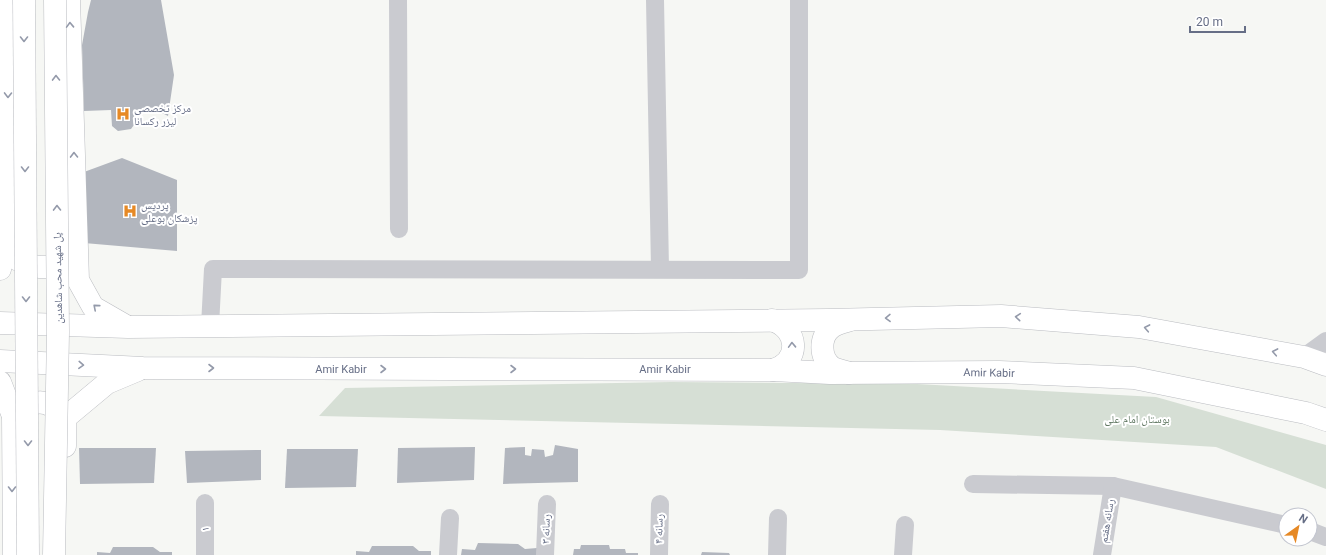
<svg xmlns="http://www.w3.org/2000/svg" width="1326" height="555" viewBox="0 0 1326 555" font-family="Roboto,'Noto Naskh Arabic',sans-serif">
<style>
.green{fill:#d6dfd5}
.building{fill:#b2b6be}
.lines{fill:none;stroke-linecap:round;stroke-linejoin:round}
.major-casing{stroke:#babcc1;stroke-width:23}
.minor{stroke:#cacbd0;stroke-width:18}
.major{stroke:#fff;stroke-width:22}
.major-bridge-casing{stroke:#babcc1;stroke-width:23;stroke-linecap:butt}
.major-bridge{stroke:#fff;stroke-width:22}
.oneway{stroke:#949aaa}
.labels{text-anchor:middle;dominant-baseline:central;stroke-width:4;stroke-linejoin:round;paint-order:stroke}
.poi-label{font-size:11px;fill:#666e86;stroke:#fff;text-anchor:start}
.street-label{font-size:11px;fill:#666e86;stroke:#fff}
.park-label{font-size:11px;fill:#617863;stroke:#fff}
</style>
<rect width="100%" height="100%" fill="#f6f7f4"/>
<polygon class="green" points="671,382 917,384 1156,397 1326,445 1326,489 1216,447 940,430 319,416 345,388"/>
<g class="building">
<polygon points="91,0 161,0 174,75 168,116 158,111 137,114 136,122 131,129 118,131 112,126 111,110 84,111 82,45 88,12"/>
<polygon points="122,158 177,180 177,251 84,243 84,172"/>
<polygon points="555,445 578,449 578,482 503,484 505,448 525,447 525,455 531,456 532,449 544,450 545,457 553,455"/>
<polygon points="475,447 474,480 397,483 398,448"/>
<polygon points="79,448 156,448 154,483 80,484"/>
<polygon points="287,449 358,449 356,487 285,488"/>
<polygon points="261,450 261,480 187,483 185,451"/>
<polygon points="478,543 518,544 525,549 537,548 537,555 461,555 462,549 475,550"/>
<polygon points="581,545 609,545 610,549 625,549 626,553 638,553 638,555 573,555 574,549 580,549"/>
<polygon points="372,546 413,546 419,551 431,551 431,555 356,555 356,551 369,552"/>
<polygon points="113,547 153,547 160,552 172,552 172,555 97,555 97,552 110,553"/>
<polygon points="702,552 729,553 730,555 701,555"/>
</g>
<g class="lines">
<defs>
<g id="major">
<polyline points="69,0 78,280 93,307 126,326"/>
<path d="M11,255c14,11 35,17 51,7 3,-2 6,-6 9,-9"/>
<polyline points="0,269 6,245 10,0"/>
<path d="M772,320c27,9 29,41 1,50"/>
<polyline points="0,323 128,327 828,320 1001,316 1139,327 1304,357 1326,365"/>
<polyline points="0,361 143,368 773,370 830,373 999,372 1134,378 1306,413 1326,420"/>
<path d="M849,373c-5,-2 -11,-3 -16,-5 -14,-9 -14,-32 -1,-41 6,-4 12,-5 18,-7"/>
<polyline points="0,382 13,416 14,555"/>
<path d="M13,416c12,-9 25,-20 40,-9 5,3 8,8 12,11"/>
<polyline points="65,446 65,418 107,383 138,370"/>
</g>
</defs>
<use href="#major" class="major-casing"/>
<g class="minor">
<polyline points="398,0 399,229"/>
<polyline points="655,0 660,269"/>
<polyline points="210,326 213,269 799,270 799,0"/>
<polyline points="1304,357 1326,341"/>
<polyline points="973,484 1113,486 1286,525"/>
<polyline points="1310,531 1326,537"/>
<polyline points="205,555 205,503"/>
<polyline points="448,555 450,518"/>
<polyline points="545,555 547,504"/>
<polyline points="659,555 660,504"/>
<polyline points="777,555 778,518"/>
<polyline points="903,555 905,525"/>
<polyline points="1102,555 1113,486"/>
</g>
<use href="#major" class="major"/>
<defs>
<g id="major-bridge">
<polyline points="24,0 28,555"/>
<polyline points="54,555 58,332 55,0"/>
</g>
</defs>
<use href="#major-bridge" class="major-bridge-casing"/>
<use href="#major-bridge" class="major-bridge"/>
</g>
<defs><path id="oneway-chevron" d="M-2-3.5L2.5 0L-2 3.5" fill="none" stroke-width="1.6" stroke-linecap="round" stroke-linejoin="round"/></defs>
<g class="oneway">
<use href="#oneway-chevron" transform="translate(70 25) rotate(-92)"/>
<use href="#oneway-chevron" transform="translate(24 39) rotate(90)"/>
<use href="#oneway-chevron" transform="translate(56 78) rotate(-91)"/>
<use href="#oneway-chevron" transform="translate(8 95) rotate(91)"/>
<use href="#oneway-chevron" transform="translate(74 155) rotate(-91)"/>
<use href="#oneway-chevron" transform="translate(25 169) rotate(90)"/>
<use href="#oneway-chevron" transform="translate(57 208) rotate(-91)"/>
<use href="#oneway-chevron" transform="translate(26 299) rotate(90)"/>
<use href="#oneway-chevron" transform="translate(96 307) rotate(-139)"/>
<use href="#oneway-chevron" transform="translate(1018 317) rotate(-175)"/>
<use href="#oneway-chevron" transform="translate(888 318) rotate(179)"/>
<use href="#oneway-chevron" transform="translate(1147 328) rotate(-169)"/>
<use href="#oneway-chevron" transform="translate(792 345) rotate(-92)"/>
<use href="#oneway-chevron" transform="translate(1275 352) rotate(-169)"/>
<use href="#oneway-chevron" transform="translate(81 365) rotate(3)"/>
<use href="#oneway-chevron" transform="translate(211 368)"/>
<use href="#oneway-chevron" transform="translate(383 369)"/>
<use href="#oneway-chevron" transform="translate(513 369)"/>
<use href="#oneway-chevron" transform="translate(28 443) rotate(90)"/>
<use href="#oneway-chevron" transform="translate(12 489) rotate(90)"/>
</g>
<defs>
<symbol id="hospital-bare" viewBox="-9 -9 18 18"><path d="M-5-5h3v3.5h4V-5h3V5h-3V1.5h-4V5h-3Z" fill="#e68925" stroke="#fff" stroke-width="2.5" paint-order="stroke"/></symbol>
</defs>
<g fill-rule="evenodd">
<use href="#hospital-bare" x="113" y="104" width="20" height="20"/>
<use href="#hospital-bare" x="120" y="201" width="20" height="20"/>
</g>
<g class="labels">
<g class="poi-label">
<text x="134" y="108">مرکز تخصصی<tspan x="134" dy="13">لیزر رکسانا</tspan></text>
<text x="141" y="205">پردیس<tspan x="141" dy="13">پزشکان بوعلی</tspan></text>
</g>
<g class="street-label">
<text transform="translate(58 278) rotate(-91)">پل شهید محب شاهدین</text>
<text x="341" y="369">Amir Kabir</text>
<text x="665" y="369">Amir Kabir</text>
<text transform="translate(989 373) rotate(1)">Amir Kabir</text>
<text transform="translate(1107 521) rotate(-81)">رسانه هفتم</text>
<text transform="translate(205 529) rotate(-90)">۱</text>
<text transform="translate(546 529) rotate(-88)">رسانه ۳</text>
<text transform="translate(659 529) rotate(-89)">رسانه ۴</text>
</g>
<g class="park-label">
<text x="1137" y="419">بوستان امام علی</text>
</g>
</g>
<g transform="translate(1298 527) rotate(33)"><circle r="19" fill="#ffffff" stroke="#c2c5cf"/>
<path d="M0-3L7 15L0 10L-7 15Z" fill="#e68925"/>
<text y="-6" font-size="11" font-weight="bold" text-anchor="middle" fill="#666e86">N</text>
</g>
<path d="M1190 26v6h55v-6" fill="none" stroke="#666e86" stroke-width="2"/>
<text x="1196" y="26" font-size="12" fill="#666e86" stroke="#ffffff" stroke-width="3" paint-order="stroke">20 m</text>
</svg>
